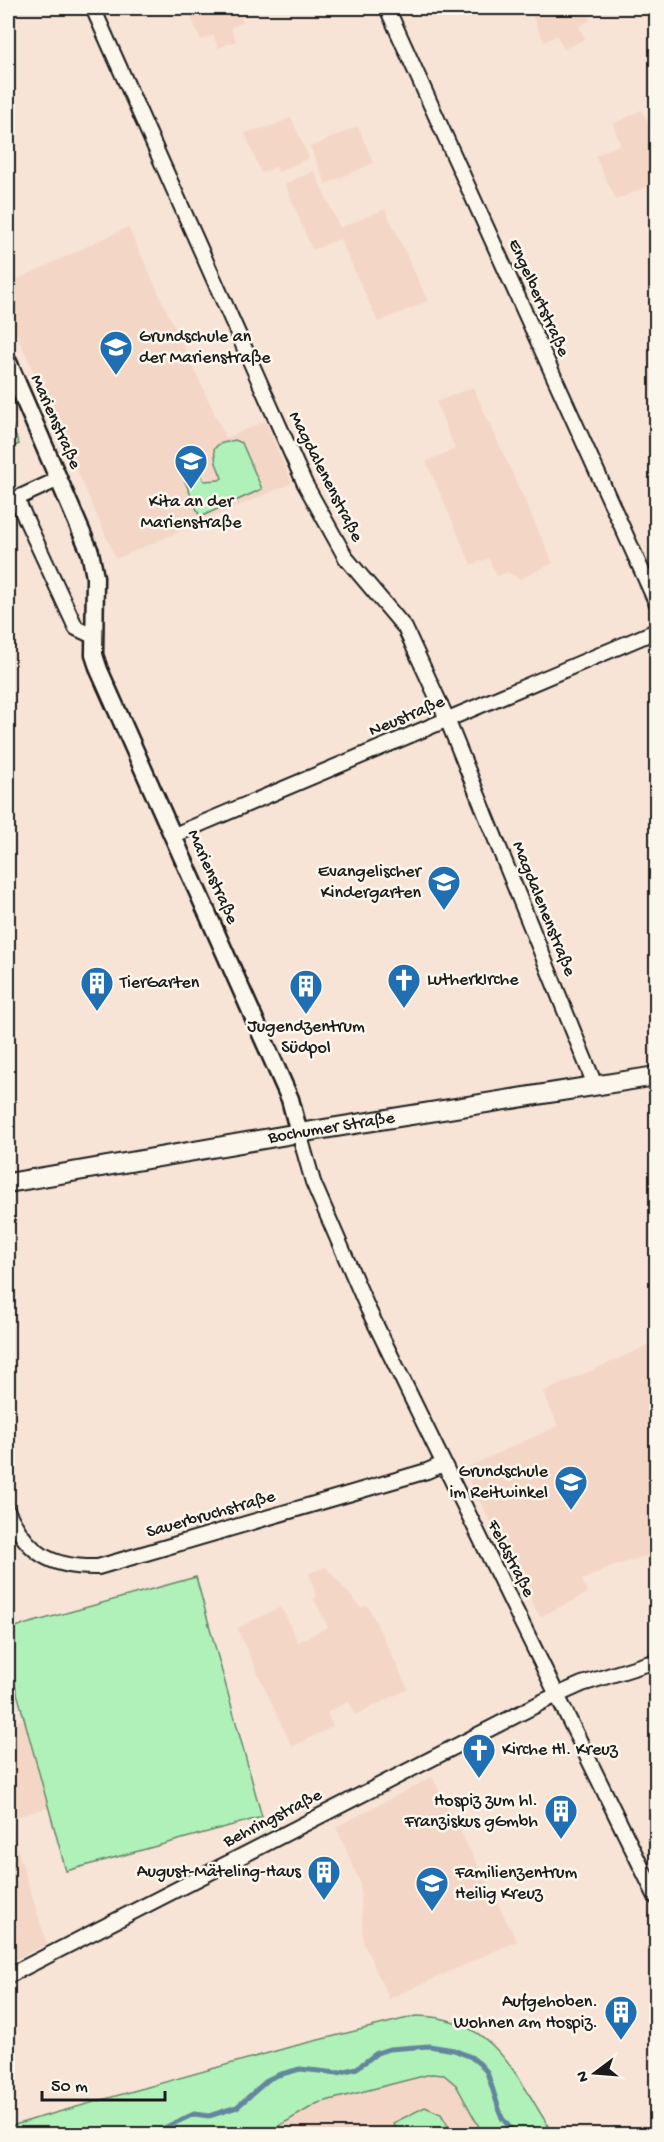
<svg xmlns="http://www.w3.org/2000/svg" width="664" height="2142" viewBox="0 0 664 2142" font-family="'Gochi Hand',sans-serif">
<style>
.built{fill:#f4d6c6}
.green{fill:#b0f1b9;stroke:#66866a;stroke-width:1.5}
.lines{fill:none;stroke-linecap:round;stroke-linejoin:round}
.stream{stroke:#64869d;stroke-width:5}
.minor-casing{stroke:#1c1c1c;stroke-width:18}
.tertiary-casing{stroke:#1c1c1c;stroke-width:21}
.secondary-casing{stroke:#1c1c1c;stroke-width:22}
.minor{stroke:#fbf7ec;stroke-width:14}
.tertiary{stroke:#fbf7ec;stroke-width:16}
.secondary{stroke:#fbf7ec;stroke-width:18}
.labels{text-anchor:middle;dominant-baseline:central;stroke-width:5;stroke-linejoin:round;paint-order:stroke}
.street-label{font-size:18px;fill:#1c1c1c;stroke:#fbf7ec}
.poi-label{font-size:18px;fill:#1c1c1c;stroke:#fbf7ec;text-anchor:start}
</style>
<rect width="100%" height="100%" fill="#f7e4d6"/>
<filter id="ink" filterUnits="userSpaceOnUse"><feTurbulence type="fractalNoise" baseFrequency=".0167" numOctaves="2"/><feDisplacementMap in="SourceGraphic" scale="12" xChannelSelector="R" yChannelSelector="G"/><feConvolveMatrix kernelMatrix="1 2 1 2 8 2 1 2 1" color-interpolation-filters="sRGB"/></filter>
<g filter="url(#ink)">
<g class="built">
<polygon points="187,8 238,8 243,22 231,28 236,41 218,48 213,35 201,40"/>
<polygon points="529,8 585,8 591,20 579,26 585,39 564,49 557,36 544,42"/>
<polygon points="642,110 654,138 649,141 656,156 656,182 616,200 595,156 620,144 613,124"/>
<polygon points="291,117 309,158 278,172 276,167 261,173 245,133 275,125"/>
<polygon points="358,126 373,163 326,184 310,147"/>
<polygon points="314,171 340,228 385,209 428,301 378,322 340,239 312,250 285,184"/>
<polygon points="128,227 226,438 265,421 292,483 116,559 8,314 8,284"/>
<polygon points="473,387 553,563 520,579 507,572 497,576 488,558 471,565 426,461 455,449 436,402"/>
<polygon points="656,1342 656,1553 610,1567 582,1580 588,1593 540,1617 463,1469 558,1426 543,1392"/>
<polygon points="326,1567 360,1607 368,1606 408,1689 355,1715 348,1702 327,1712 333,1726 292,1747 237,1628 281,1607 298,1642 328,1627 314,1599 317,1597 309,1573"/>
<polygon points="23,1719 48,1808 8,1819 47,1944 8,1963 8,1724"/>
<polygon points="432,1777 517,1941 389,1999 363,1942 360,1882 336,1827"/>
<polygon points="431,2074 443,2075 456,2085 483,2134 232,2134 235,2129 240,2127 267,2133 318,2103"/>
</g>
<g class="green">
<polygon points="8,416 19,444 8,449"/>
<polygon points="235,440 242,443 262,489 200,517 176,460 192,454 204,481 219,480 222,478 216,463 214,449 219,444"/>
<polygon points="196,1577 262,1817 66,1871 8,1660 8,1629"/>
<path d="M416,2016c75,0 98,55 133,111l3,7h-69l-27,-49 -12,-10 -13,-1 -113,29 -51,30c-11,-2 -29,-11 -35,1h-224v-7l26,-8 256,-72z"/>
<polygon points="425,2107 441,2114 453,2134 399,2134 393,2123"/>
</g>
<g class="lines">
<g class="stream">
<polyline points="76,2134 107,2133 128,2134"/>
<polyline points="151,2134 194,2114 209,2116 237,2107 269,2079 278,2075 300,2069 338,2073 357,2068 377,2053 389,2049 429,2046 454,2050 471,2057 480,2064 487,2072 502,2118 515,2134"/>
</g>
<defs>
<g id="minor">
<polyline points="93,8 305,484 346,558 405,628 447,719 595,1085"/>
<polyline points="387,8 656,602"/>
<polyline points="16,498 76,628 93,636"/>
<polyline points="9,502 59,479"/>
<polyline points="172,836 656,631"/>
<polyline points="299,1133 313,1182 368,1309 656,1897"/>
<path d="M8,1512c20,42 43,56 90,55l329,-96 16,-7"/>
<polyline points="8,1976 544,1701 582,1684 656,1661"/>
</g>
<polyline id="tertiary" points="8,362 90,552 95,577 94,655 99,670 290,1099 299,1133"/>
<g id="secondary">
<path id="s1" d="M8,1183l291,-50 357,-57"/>
</g>
</defs>
<use href="#minor" class="minor-casing"/>
<use href="#tertiary" class="tertiary-casing"/>
<use href="#secondary" class="secondary-casing"/>
<use href="#minor" class="minor"/>
<use href="#tertiary" class="tertiary"/>
<use href="#secondary" class="secondary"/>
</g>
</g>
<defs>
<symbol id="school-pin" viewBox="-11 -11 22 30"><path d="M0 17L-7.5 6A9.5 9.5 0 1 1 7.5 6Z" fill="#1f6fb2" stroke="#fbf7ec"/><path d="M0-5L7-2L0 1L-7-2ZM-4 1L0 2.5L4 1V4Q0 6-4 4Z" fill="#fff"/></symbol>
<symbol id="church-pin" viewBox="-11 -11 22 30"><path d="M0 17L-7.5 6A9.5 9.5 0 1 1 7.5 6Z" fill="#1f6fb2" stroke="#fbf7ec"/><path d="M-1.2-6h2.4v3.5h3.3v2.4h-3.3V6h-2.4V-.1h-3.3v-2.4h3.3Z" fill="#fff"/></symbol>
<symbol id="building-pin" viewBox="-11 -11 22 30"><path d="M0 17L-7.5 6A9.5 9.5 0 1 1 7.5 6Z" fill="#1f6fb2" stroke="#fbf7ec"/><path d="M-4-6H4V6H1V3H-1V6H-4ZM-2.5-4.3h1.7v1.8h-1.7ZM.8-4.3h1.7v1.8H.8ZM-2.5-1h1.7V.8h-1.7ZM.8-1h1.7V.8H.8Z" fill="#fff"/></symbol>
</defs>
<g fill-rule="evenodd">
<use href="#school-pin" x="97" y="328" width="38" height="52"/>
<use href="#school-pin" x="172" y="442" width="38" height="52"/>
<use href="#school-pin" x="425" y="863" width="38" height="52"/>
<use href="#church-pin" x="385" y="961" width="38" height="52"/>
<use href="#building-pin" x="78" y="964" width="38" height="52"/>
<use href="#building-pin" x="287" y="967" width="38" height="52"/>
<use href="#school-pin" x="552" y="1463" width="38" height="52"/>
<use href="#church-pin" x="460" y="1731" width="38" height="52"/>
<use href="#building-pin" x="542" y="1792" width="38" height="52"/>
<use href="#building-pin" x="305" y="1853" width="38" height="52"/>
<use href="#school-pin" x="413" y="1864" width="38" height="52"/>
<use href="#building-pin" x="602" y="1993" width="38" height="52"/>
</g>
<g class="labels">
<g class="street-label">
<text transform="translate(538 298) rotate(66)">Engelbertstraße</text>
<text transform="translate(55 422) rotate(66)">Marienstraße</text>
<text transform="translate(325 477) rotate(63)">Magdalenenstraße</text>
<text transform="translate(407 717) rotate(-23)">Neustraße</text>
<text transform="translate(212 877) rotate(66)">Marienstraße</text>
<text transform="translate(543 909) rotate(68)">Magdalenenstraße</text>
<text stroke="none"><textPath href="#s1" startOffset="328">Bochumer Straße</textPath></text>
<text transform="translate(211 1515) rotate(-16)">Sauerbruchstraße</text>
<text transform="translate(510 1559) rotate(63)">Feldstraße</text>
<text transform="translate(273 1819) rotate(-27)">Behringstraße</text>
</g>
<g class="poi-label">
<text x="139" y="337">Grundschule an<tspan x="139" dy="21">der Marienstraße</tspan></text>
<text x="191" y="502" text-anchor="middle">Kita an der<tspan x="191" dy="21">Marienstraße</tspan></text>
<text x="421" y="872" text-anchor="end">Evangelischer<tspan x="421" dy="21">Kindergarten</tspan></text>
<text x="427" y="980">LutherkIrche</text>
<text x="120" y="983">TierGarten</text>
<text x="306" y="1027" text-anchor="middle">Jugendzentrum<tspan x="306" dy="21">Südpol</tspan></text>
<text x="548" y="1472" text-anchor="end">Grundschule<tspan x="548" dy="21">im Reitwinkel</tspan></text>
<text x="502" y="1750">Kirche Hl. Kreuz</text>
<text x="538" y="1801" text-anchor="end">Hospiz zum hl.<tspan x="538" dy="21">Franziskus gGmbh</tspan></text>
<text x="301" y="1872" text-anchor="end">August-Mäteling-Haus</text>
<text x="455" y="1873">Familienzentrum<tspan x="455" dy="21">Heilig Kreuz</tspan></text>
<text x="598" y="2002" text-anchor="end">Aufgehoben.<tspan x="598" dy="21">Wohnen am Hospiz.</tspan></text>
</g>
</g>
<rect width="664" height="2142" fill="none" stroke="#fbf7ec" stroke-width="30"/>
<rect x="15" y="15" width="634" height="2112" fill="none" stroke="#1c1c1c" stroke-width="2" filter="url(#ink)"/>
<g transform="translate(595 2073) rotate(254)" stroke="#fbf7ec" stroke-width="4.5" paint-order="stroke">
<path d="M0-4.5L10 22L0 15L-10 22Z" fill="#1c1c1c"/>
<text y="-9" font-size="16" font-weight="bold" text-anchor="middle" fill="#1c1c1c">N</text>
</g>
<path d="M42 2091v9h123v-9" fill="none" stroke="#1c1c1c" stroke-width="3"/>
<text x="51" y="2091" font-size="18" fill="#1c1c1c" stroke="#fbf7ec" stroke-width="4.5" paint-order="stroke">50 m</text>
</svg>
